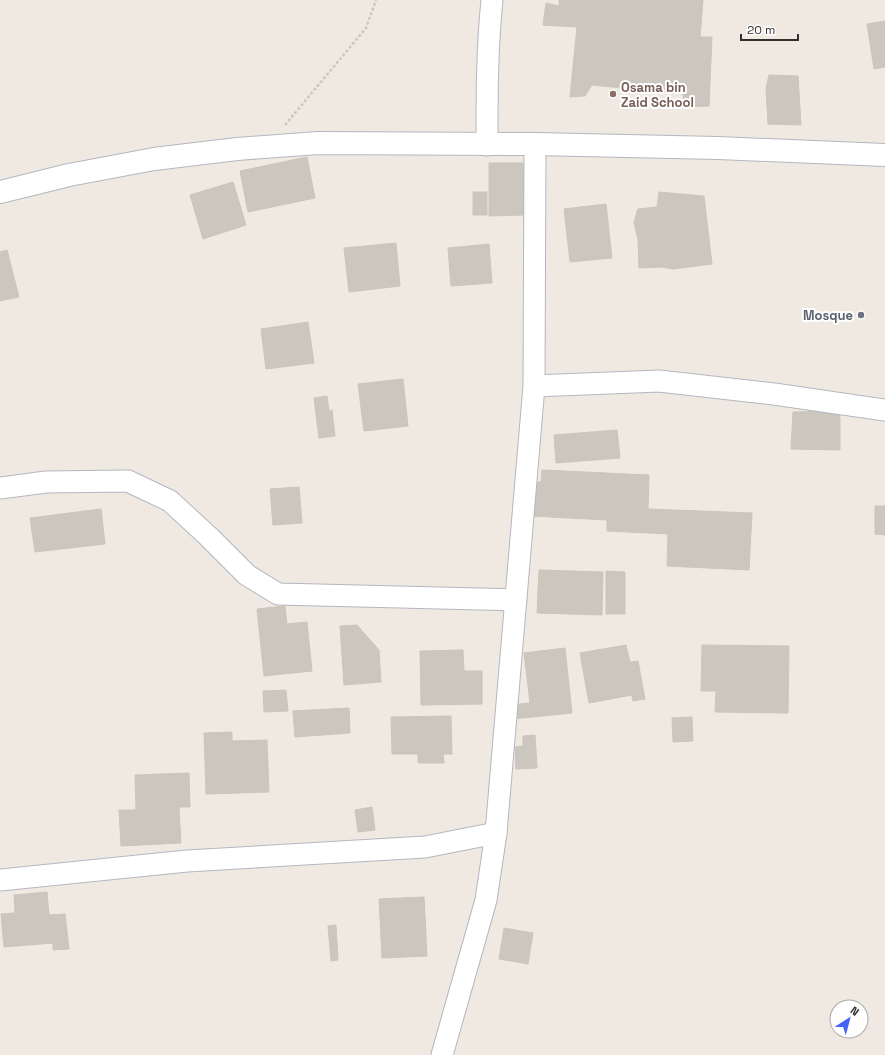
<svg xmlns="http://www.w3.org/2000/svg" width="885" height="1055" viewBox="0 0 885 1055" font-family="'Space Grotesk',sans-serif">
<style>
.building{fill:#cbc7bf;stroke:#cbc5ba}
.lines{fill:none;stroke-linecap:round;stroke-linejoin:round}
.minor-casing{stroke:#b4b7c1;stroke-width:23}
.tertiary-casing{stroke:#b4b7c1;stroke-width:24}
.path{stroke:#c9c9c9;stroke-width:2.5;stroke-dasharray:3 2;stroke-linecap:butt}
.minor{stroke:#fff;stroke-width:21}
.tertiary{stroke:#fff;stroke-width:22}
.education-dot{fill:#8d6e63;stroke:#fff;stroke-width:1.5}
.worship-dot{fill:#6b7280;stroke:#fff;stroke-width:1.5}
.labels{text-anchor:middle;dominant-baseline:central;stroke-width:4;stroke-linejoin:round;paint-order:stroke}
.education-label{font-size:13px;font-weight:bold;fill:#785e54;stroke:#fff;text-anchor:start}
.worship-label{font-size:13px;font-weight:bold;fill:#5b616d;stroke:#fff;text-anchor:end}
</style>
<rect width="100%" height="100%" fill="#efe9e1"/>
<g class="building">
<polygon points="559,0 703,0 700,37 712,37 709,106 685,107 683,94 592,85 585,96 570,97 577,27 543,25 546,3 559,6"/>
<polygon points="885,21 885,67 874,69 867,24"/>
<polygon points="769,75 798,76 801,125 768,124 766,88"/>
<polygon points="307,157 315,198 248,212 240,171"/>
<polygon points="489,163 523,163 524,215 489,216"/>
<polygon points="233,182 246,225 203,239 190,195"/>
<rect x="473" y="192" width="14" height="23"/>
<polygon points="659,192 704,196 712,264 673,269 661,267 639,268 638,240 634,222 638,209 657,207"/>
<polygon points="606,204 612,258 570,262 564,209"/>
<polygon points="396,243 400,286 349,292 344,248"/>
<polygon points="489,244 492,283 451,286 448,248"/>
<polygon points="7,250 19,297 0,301 0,252"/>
<polygon points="308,322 314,363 266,369 261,329"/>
<polygon points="403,379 408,426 364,431 358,384"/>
<polygon points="327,396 329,411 332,410 335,436 319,438 314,398"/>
<polygon points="840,411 840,450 791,449 793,412"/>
<polygon points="617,430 620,458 556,463 554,435"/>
<polygon points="542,470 649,475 648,509 752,513 749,570 667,566 668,534 607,531 607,520 532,516 533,482 541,482"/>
<polygon points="299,487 302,523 273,525 270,489"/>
<polygon points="875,506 885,506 885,535 875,534"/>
<polygon points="101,509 105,544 35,552 30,518"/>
<polygon points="539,570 603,572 602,615 537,613"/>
<polygon points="606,571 625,572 625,614 606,614"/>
<polygon points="285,606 287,624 307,622 312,671 264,676 257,609"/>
<polygon points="357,625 379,650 381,682 344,685 340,626"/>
<polygon points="626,645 630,662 638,661 645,699 633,701 632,695 589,703 580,653"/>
<polygon points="702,645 789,646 788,713 715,712 716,691 701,691"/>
<polygon points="565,648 572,713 512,719 510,705 530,703 524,653"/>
<polygon points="463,650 464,671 482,671 482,704 421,705 420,651"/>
<polygon points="286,690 288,711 264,712 263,691"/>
<polygon points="349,708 350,733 295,737 293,711"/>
<polygon points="451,716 452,754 443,754 444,763 418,763 418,754 392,754 391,717"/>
<polygon points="692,717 693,741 673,742 672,718"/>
<polygon points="232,732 232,741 267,740 269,792 206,794 204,733"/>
<polygon points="535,735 537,768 516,769 515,747 523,746 523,736"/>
<polygon points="189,773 190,807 179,807 181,843 121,846 119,810 136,810 135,775"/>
<polygon points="372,807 375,830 358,832 355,810"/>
<polygon points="47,892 49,915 65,914 69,949 53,950 53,943 4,947 1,914 15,913 14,895"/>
<polygon points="424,897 427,956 382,958 379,899"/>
<polygon points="336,925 338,960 331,961 328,926"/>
<polygon points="504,928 533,933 528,964 499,959"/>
</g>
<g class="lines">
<defs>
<g id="minor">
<path d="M487,145c0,-49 0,-97 5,-145"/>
<polyline points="534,386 659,381 774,394 885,410"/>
<polyline points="0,488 46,482 128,481 170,501 208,536 247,575 278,594 516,600"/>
<polyline points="0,880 187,861 425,847 496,833"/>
<polyline points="442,1055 486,900 496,833 534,386 535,144"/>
</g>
<polyline id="tertiary" points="0,192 69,175 154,159 237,149 318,143 535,144 718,148 885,155"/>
</defs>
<use href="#minor" class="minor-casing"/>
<use href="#tertiary" class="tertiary-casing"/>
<polyline class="path" points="285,125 366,28 376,0"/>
<use href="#minor" class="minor"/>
<use href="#tertiary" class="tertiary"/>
</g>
<circle class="education-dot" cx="613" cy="94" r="4"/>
<circle class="worship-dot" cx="861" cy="315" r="4"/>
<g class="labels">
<g class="education-label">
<text x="621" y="87">Osama bin<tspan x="621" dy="15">Zaid School</tspan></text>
</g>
<g class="worship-label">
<text x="853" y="315">Mosque</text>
</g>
</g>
<g transform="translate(849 1019) rotate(36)"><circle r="19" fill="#ffffff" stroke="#ababab"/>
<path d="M0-3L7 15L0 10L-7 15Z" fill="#4264fb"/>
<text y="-6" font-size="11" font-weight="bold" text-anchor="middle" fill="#2e2e2e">N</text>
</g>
<path d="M741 34v6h57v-6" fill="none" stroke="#2e2e2e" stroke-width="2"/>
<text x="747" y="34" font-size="12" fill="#2e2e2e" stroke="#ffffff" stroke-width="3" paint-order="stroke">20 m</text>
</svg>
